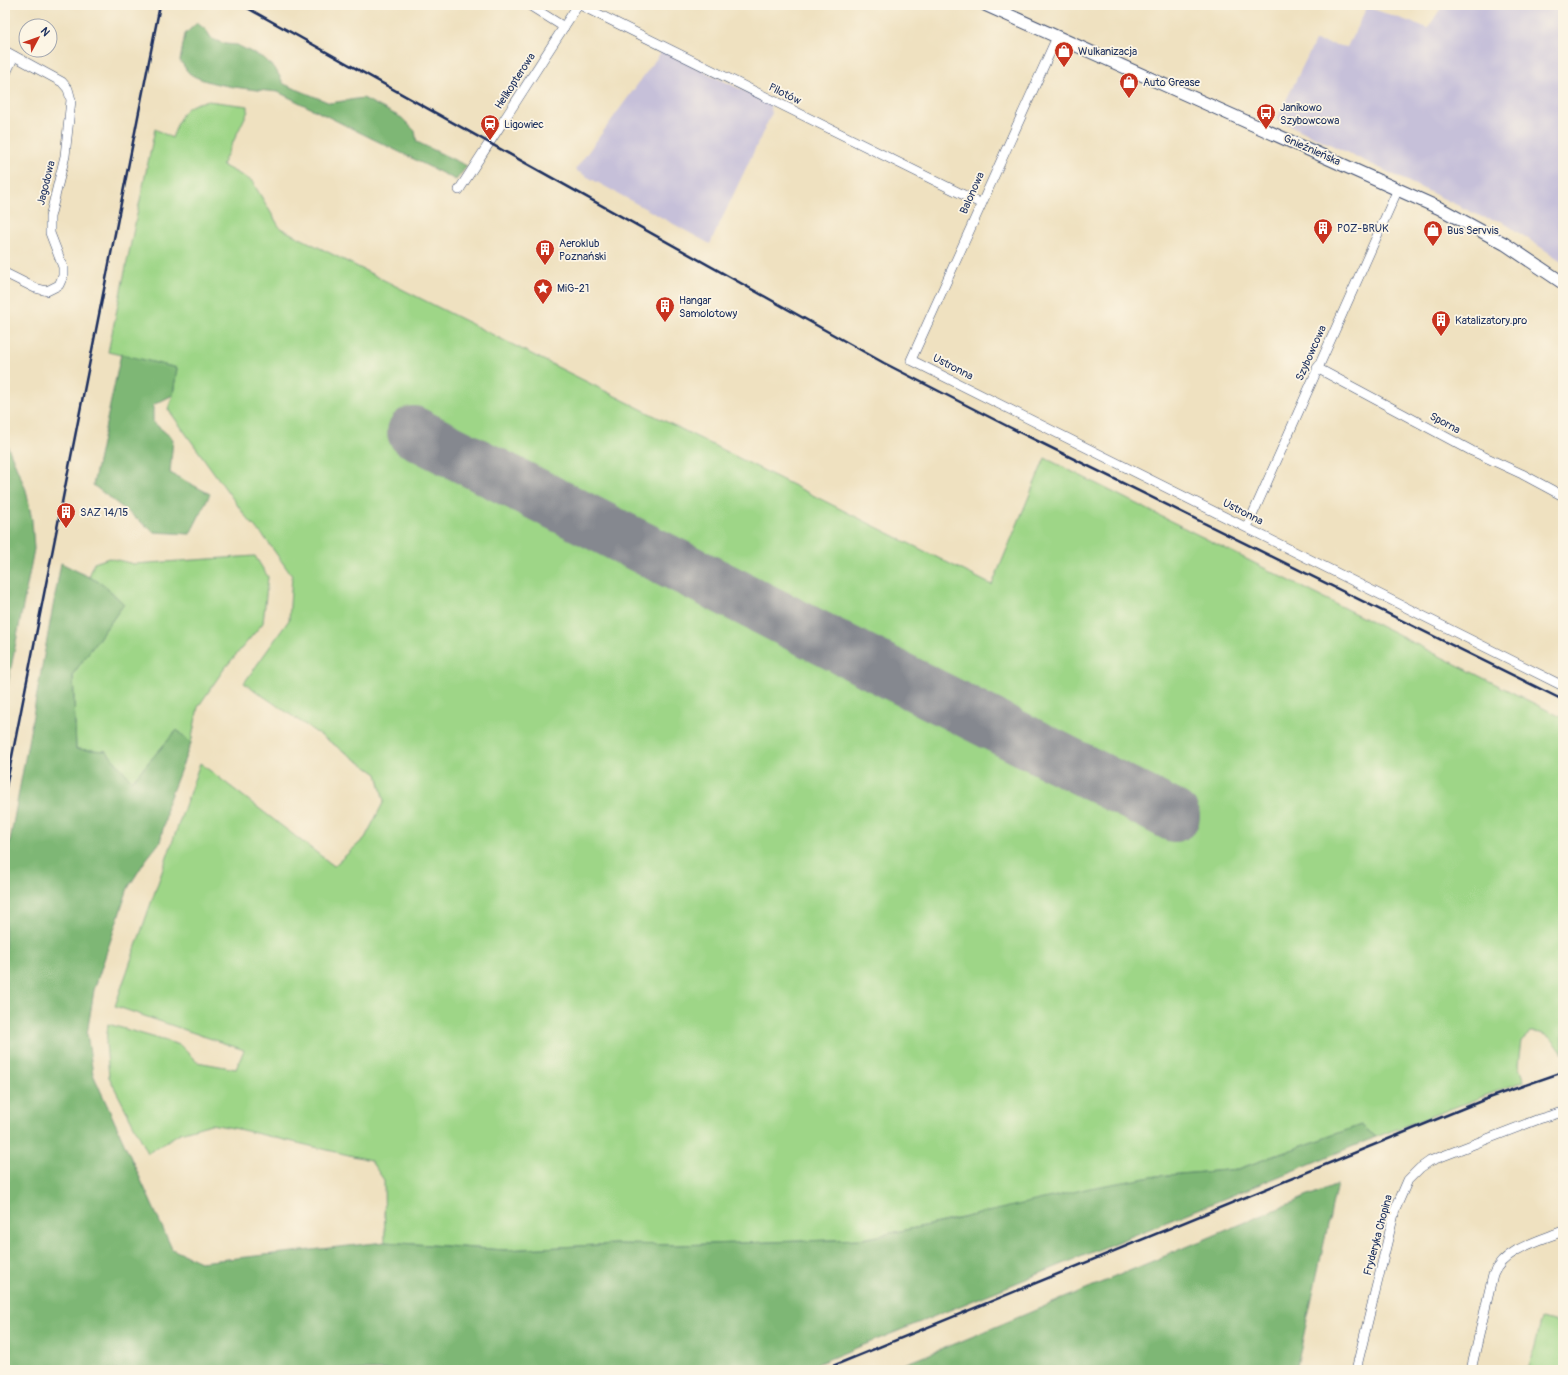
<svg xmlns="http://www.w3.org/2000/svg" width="1568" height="1375" viewBox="0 0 1568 1375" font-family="Pangolin,sans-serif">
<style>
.industrial{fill:#c6c0d9}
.green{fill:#9ed687;stroke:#5c8272}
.forest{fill:#7eb774;stroke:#4c7369}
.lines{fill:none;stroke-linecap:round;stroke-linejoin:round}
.runway{stroke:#85888f;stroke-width:52}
.minor-casing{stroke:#3b4a6d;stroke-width:10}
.major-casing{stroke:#3b4a6d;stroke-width:14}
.minor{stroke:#fff;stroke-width:9}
.major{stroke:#fff;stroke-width:12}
.rail{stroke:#1b2f5e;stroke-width:2.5}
.labels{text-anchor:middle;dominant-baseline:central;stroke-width:3.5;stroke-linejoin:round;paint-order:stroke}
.poi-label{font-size:11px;fill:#1b2f5e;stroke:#fcf5e5;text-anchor:start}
.street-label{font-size:11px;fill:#1b2f5e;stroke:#fcf5e5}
</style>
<rect width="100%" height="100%" fill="#fcf5e5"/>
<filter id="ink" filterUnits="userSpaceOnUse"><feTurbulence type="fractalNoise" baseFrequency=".025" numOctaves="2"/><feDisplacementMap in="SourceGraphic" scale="8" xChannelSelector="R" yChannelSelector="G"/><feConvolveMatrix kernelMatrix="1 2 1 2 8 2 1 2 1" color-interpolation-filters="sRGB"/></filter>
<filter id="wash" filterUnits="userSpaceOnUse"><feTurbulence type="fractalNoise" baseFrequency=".012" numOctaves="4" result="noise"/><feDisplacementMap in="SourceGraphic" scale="16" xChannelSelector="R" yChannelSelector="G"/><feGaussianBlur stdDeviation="0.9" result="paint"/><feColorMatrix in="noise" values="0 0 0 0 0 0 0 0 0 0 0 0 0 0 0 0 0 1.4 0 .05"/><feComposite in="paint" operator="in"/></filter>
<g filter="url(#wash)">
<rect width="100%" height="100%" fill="#efe1c0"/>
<g class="industrial">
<polygon points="1443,5 1563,5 1563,262 1501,221 1482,217 1277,119 1315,41 1347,47 1367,7 1428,28"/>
<polygon points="662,51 769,103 772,113 710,244 575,170"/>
</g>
<g class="green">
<path d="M208,101l40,5v5l-26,54 30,16 28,47 712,357 53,-127 518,260v336c-10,-14 -14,-22 -32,-22l-10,9 -3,24 6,16 -148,56 -15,-12 -123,44 -81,7 -294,63 -185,6 -63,-1 -110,6 -120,-8 -1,-62 -14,-20 -132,-31 -27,-5 -31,9 -32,20 -39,-76 -3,-34 2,-19 72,21 17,17 39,7 8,-19 -129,-44 85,-243 134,103 31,-28 19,-37 -7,-27 -133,-91 45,-63 3,-44 -27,-38 -19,-21 -78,-108 5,-14 4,-27 -69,-16 47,-223 17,9c9,-22 9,-33 36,-37z"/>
<polygon points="255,556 268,577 263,623 224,669 198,707 191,743 177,730 132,781 106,751 76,749 73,674 124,604 103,584 89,577 94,563 109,558 134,564"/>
<polygon points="1541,1318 1563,1323 1563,1370 1528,1370"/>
</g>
<g class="forest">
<path d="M197,23l9,7 6,9 13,5 12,1 26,13 13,12 8,14 46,19 33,-5 39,20 13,13 2,11 50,24 -11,14 -178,-88c-20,-2 -73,-6 -89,-19 -3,-3 -6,-9 -9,-12l5,-27z"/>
<polygon points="121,354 177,368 173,395 153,405 153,422 173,439 170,473 210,494 190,534 154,532 93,485"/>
<polygon points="5,440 26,490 32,520 34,549 5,699"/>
<polygon points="61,563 103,584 124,604 73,674 76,749 106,751 132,781 177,730 191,743 166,807 166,816 160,842 145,861 128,888 94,990 87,1034 93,1074 172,1249 200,1262 385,1242 505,1250 615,1244 678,1245 863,1239 962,1218 1090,1188 1157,1176 1238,1169 1361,1125 1376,1137 802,1370 5,1370 5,868"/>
<polygon points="1337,1184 1296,1370 889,1370 945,1348"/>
</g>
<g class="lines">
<polyline class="runway" points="413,432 1174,816"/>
</g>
</g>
<g filter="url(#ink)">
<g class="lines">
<defs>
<g id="minor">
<polyline points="529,5 564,27"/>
<polyline points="580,5 980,203"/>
<polyline points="1057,37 911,360 1563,686"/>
<polyline points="5,51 62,82 68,89 71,100 65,156 50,217 50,233 63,267 63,276 59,285 47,291 35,288 5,273"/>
<polyline points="5,75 14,56"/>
<polyline points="459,190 578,5"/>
<polyline points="1317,368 1472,451 1522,474 1563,496"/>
<polyline points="1247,527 1398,189"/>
<polyline points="1356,1370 1395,1210 1408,1180 1420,1168 1430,1161 1539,1119 1563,1112"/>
<path d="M1471,1370l22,-95c11,-26 45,-34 70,-44"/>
</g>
<polyline id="major" points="986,5 1439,208 1505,244 1563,283"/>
</defs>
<use href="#minor" class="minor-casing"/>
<use href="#major" class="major-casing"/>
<use href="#minor" class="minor"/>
<use href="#major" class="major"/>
<g class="rail">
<polyline points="242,5 884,363 1009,427 1563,700"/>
<polyline points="5,792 160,5"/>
<polyline points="823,1370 1491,1097 1563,1072"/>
</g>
</g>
</g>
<defs>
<symbol id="shop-pin" viewBox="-11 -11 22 30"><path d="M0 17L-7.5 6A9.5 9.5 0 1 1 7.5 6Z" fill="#c8321e" stroke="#fcf5e5"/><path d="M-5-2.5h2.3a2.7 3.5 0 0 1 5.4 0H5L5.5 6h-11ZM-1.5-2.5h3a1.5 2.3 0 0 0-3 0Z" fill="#fff"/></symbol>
<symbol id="bus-pin" viewBox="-11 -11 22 30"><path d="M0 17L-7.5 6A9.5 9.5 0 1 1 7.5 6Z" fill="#c8321e" stroke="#fcf5e5"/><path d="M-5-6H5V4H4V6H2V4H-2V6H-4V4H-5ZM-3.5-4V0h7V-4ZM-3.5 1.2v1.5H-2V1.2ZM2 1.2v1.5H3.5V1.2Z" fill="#fff"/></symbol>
<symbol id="station-pin" viewBox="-11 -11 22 30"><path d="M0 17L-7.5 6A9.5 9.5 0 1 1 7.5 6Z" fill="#c8321e" stroke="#fcf5e5"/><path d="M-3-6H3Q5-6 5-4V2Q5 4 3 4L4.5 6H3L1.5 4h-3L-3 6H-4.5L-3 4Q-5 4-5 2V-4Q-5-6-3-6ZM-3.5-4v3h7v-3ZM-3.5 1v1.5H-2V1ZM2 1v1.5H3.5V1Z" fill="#fff"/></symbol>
<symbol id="building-pin" viewBox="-11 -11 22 30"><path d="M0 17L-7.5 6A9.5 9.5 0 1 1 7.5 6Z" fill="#c8321e" stroke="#fcf5e5"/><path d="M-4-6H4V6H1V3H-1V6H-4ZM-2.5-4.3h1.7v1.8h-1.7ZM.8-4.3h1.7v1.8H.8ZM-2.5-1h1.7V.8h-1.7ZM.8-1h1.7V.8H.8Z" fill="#fff"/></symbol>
<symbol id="sight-pin" viewBox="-11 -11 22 30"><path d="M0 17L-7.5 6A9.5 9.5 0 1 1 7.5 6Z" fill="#c8321e" stroke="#fcf5e5"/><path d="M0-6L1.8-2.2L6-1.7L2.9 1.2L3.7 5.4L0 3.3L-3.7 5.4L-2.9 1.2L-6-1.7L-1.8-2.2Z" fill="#fff"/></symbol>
</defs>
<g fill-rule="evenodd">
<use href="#shop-pin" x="1053" y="40" width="22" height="30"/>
<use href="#shop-pin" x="1118" y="71" width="22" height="30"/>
<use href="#bus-pin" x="1255" y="102" width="22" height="30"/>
<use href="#station-pin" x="479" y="113" width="22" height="30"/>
<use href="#building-pin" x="1312" y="217" width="22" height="30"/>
<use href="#shop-pin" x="1422" y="219" width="22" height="30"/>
<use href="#building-pin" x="534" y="238" width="22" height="30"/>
<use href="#sight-pin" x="532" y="277" width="22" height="30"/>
<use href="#building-pin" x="654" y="295" width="22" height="30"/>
<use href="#building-pin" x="1430" y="309" width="22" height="30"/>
<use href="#building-pin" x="55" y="501" width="22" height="30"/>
</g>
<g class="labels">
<g class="poi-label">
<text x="1078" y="51">Wulkanizacja</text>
<text x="1143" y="82">Auto Grease</text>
<text x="1280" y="107">Janikowo<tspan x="1280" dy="13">Szybowcowa</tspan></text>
<text x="504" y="124">Ligowiec</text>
<text x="1337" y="228">POZ-BRUK</text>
<text x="1447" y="230">Bus Servvis</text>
<text x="559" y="243">Aeroklub<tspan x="559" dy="13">Poznański</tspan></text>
<text x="557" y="288">MiG-21</text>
<text x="679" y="300">Hangar<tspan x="679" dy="13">Samolotowy</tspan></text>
<text x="1455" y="320">Katalizatory.pro</text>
<text x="80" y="512">SAZ 14/15</text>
</g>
<g class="street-label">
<text transform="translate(515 81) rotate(-57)">Helikopterowa</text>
<text transform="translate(785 94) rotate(26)">Pilotów</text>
<text transform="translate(1312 150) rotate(24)">Gnieźnieńska</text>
<text transform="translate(46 183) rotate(-76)">Jagodowa</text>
<text transform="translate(972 193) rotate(-66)">Balonowa</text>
<text transform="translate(1311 353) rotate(-66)">Szybowcowa</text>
<text transform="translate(953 367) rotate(27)">Ustronna</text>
<text transform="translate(1445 423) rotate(28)">Sporna</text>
<text transform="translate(1243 512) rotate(27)">Ustronna</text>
<text transform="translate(1378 1235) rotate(-75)">Fryderyka Chopina</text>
</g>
</g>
<rect width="1568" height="1375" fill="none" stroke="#fcf5e5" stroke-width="20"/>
<g transform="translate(38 38) rotate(49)"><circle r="19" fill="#fcf5e5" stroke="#a2a6af"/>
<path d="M0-3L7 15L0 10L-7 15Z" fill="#c8321e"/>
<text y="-6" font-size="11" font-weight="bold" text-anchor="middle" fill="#1b2f5e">N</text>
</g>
</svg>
